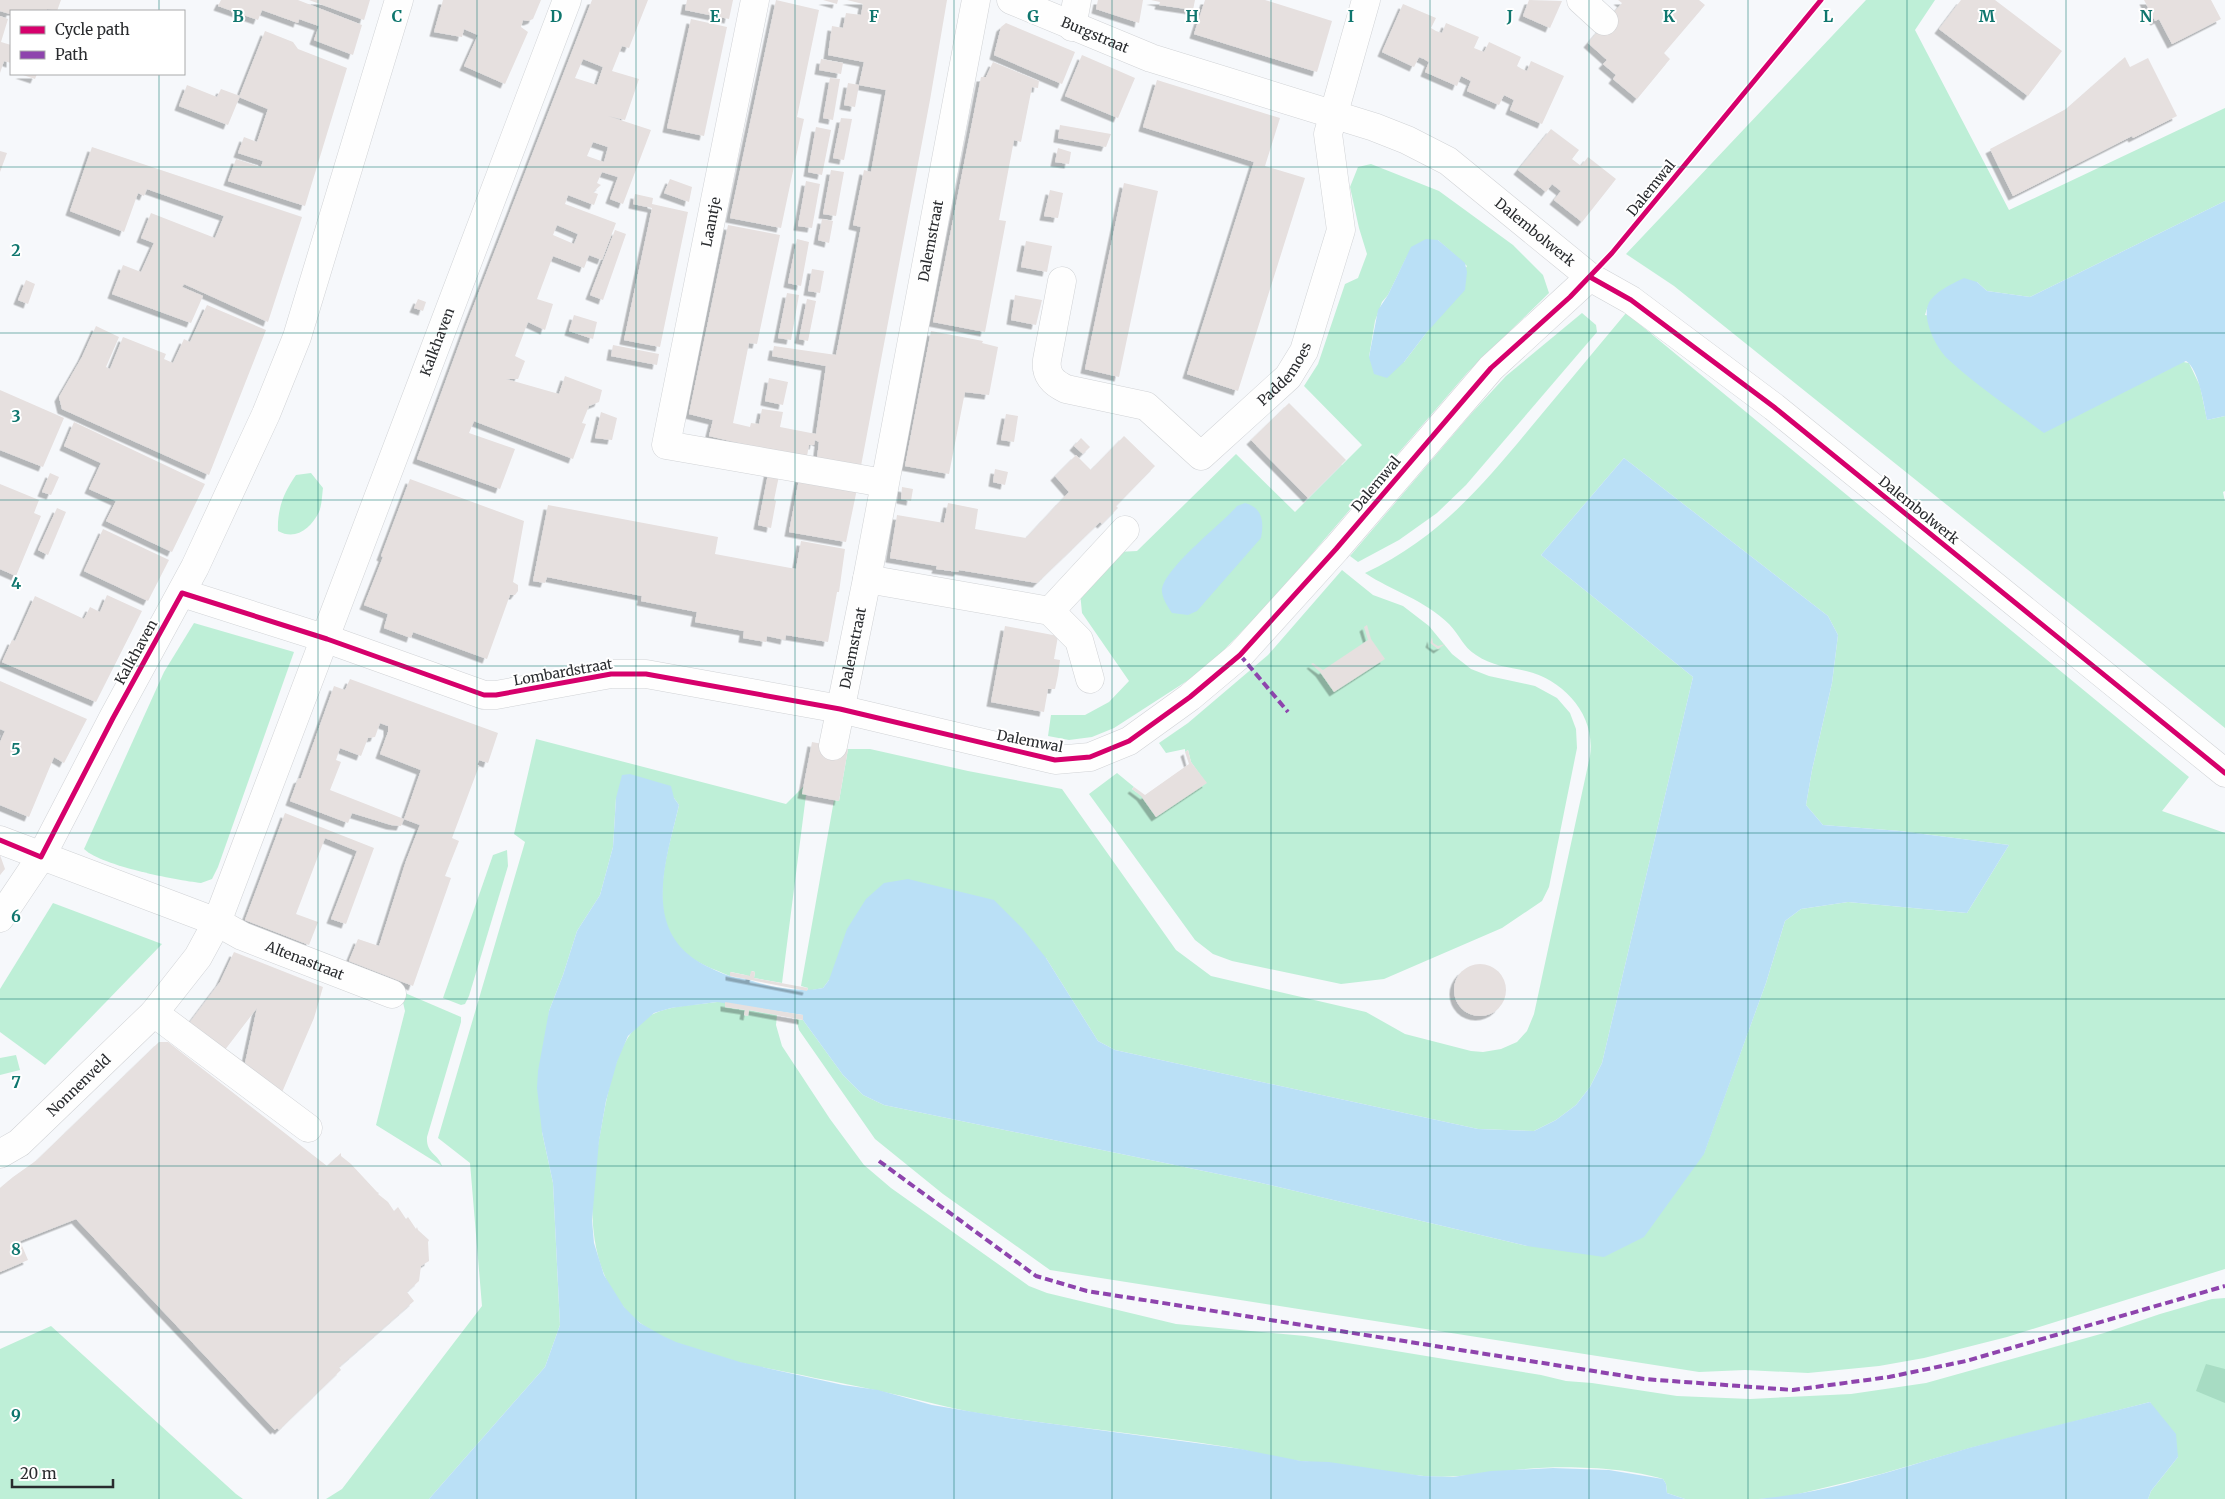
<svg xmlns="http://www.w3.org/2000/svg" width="2225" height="1499" viewBox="0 0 2225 1499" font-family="Merriweather,serif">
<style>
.green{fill:#beefd7;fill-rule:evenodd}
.forest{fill:#a7dcc3}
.water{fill:#bae0f6}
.building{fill:#e6e0df;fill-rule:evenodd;filter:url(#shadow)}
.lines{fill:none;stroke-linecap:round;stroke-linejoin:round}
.minor-casing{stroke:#d1d3d6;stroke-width:29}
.minor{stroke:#fefefe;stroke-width:28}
.quiet{stroke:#8e44ad;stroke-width:4;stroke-dasharray:8 4;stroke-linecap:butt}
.cycleway-casing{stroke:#fff;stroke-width:8}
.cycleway{stroke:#d6006c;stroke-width:5}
.grid{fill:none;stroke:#0f766e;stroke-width:1;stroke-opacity:0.55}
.labels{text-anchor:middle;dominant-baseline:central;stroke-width:4;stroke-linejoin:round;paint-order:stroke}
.street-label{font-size:14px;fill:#292b2e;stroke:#fff}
.grid-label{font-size:16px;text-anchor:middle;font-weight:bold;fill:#0f766e;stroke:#fff;stroke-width:4;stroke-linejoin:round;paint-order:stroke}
</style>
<defs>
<filter id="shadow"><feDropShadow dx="-4.5" dy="4.5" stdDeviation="0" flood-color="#0004"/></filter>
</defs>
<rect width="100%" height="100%" fill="#f6f8fb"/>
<g class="green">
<path d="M1866,0h69l-20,30 94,180 216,-102v93l-195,96 -43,-6 -10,-9c-26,4 -44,5 -52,33l264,48 11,23 7,34 18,-4v75l-2,1 2,10v226l-551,-442 -48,-32z"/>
<path d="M1371,164l68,27 74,54 30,30 6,18 -82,80 -192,224 -54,56 -31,26 -76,49 -22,9 -23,3 -21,-4 3,-21h34l24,-13 20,-21 -47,-68 -2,-21 37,-40 20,-1 99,-97 59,58 67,-67 -58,-59 14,-22 27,-80 13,-6 9,-24 -8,-26 -9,-41 8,-20zM1438,240l29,26 -40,66 -23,30 -35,-5 6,-36 7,-19 6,-7 18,-37z"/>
<polygon points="1582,313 1596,325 1597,332 1466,485 1437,513 1399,540 1358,562 1350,556 1470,415 1506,376"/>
<path d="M1626,313l563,464 -27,34 63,22v436l-218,68 -83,21 -45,8 -71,7 -63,-3 -46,2 -649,-102 -107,-76 -68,-55 -76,-109 -3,-11 7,1 40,55 20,20 21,10 373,77 270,64 177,-93 62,-170 19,-62 16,-12 47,-7 119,11 42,-68 -109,-14 -77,-6 -17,-20 6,-35 20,-87 6,-48 -10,-19 -204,-158 -83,97 152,122 -91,386 -12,24 -14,18 -20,15 -22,11 -56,-2 -363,-79 -17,-9 -52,-83 -217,22 -6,8 -16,3 1,-3 -7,-2 33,-186 5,1 9,-52h22l98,22 94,18 114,161 35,26 155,36 39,22 66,17 12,1 18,-3 16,-7 10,-11 7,-17 56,-258c6,-41 -26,-76 -64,-85 -18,-4 -34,-5 -50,-16 -13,-8 -17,-21 -27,-31 -24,-24 -57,-33 -84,-51 76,-36 119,-89 171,-152 30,-36 60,-72 90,-108z"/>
<path d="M311,473l12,15c-1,7 -1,17 -4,24 -8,16 -23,29 -41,19 -1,-22 6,-39 18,-56z"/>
<polygon points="1342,570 1373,595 1403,606 1429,626 1452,654 1471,669 1489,676 1535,686 1557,698 1570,713 1576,729 1577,748 1549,887 1542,901 1502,928 1384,979 1341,984 1232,961 1213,954 1195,940 1089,794 1117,773 1134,787 1132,789 1142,796 1156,817 1206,783 1191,762 1188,750 1185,752 1185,749 1166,753 1159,743 1188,723 1268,655"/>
<path d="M194,623l100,29 -76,215 -6,12 -11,4c-26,-3 -99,-17 -117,-34l80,-177z"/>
<path d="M536,739l250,65 18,-18 2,9 -24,188 -28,-5 1,-6 -3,-1 -2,5 -19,-4 -1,4c-16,-7 -36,-13 -48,-26 -37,-38 -13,-100 -3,-145l-5,-7h-58l-3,49 -13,48 -23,36 -14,44 -14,36 -7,121 11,51 7,142 -15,42 -116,132h-103l16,-10 140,-183 -12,-143 -32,-25 87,-296 -11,-8z"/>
<polygon points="507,850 508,866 469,996 465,1004 461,1005 443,998 493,855"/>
<polygon points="53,903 162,944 45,1065 0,1032 0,989"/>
<path d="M398,990l63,27v5l-34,115c-1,17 11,16 15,29l-66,-41 29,-114 -3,-13z"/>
<path d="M717,1002h8v5l20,3 -1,5 4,1 1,-6 28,5 -1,10 6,21 48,73 34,46 27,23 138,98 18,7 129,31 129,12 236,39 25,6 26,2 85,13 73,3 101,-5 75,-11 178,-50 56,-19 52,-15 13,-1v201h-77l3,-8 27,-34 -28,-55 -180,46 -89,26 -95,23 -28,2h-73l-18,-6 -1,-9 -3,-5c-38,-12 -99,-14 -138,-10 -33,3 -67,10 -101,7 -26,-2 -53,-7 -79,-11 -15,-2 -29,-2 -44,-4 -19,-1 -38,-7 -57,-11 -18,-4 -38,-6 -57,-9 -72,-10 -144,-17 -216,-29 -31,-6 -61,-15 -92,-21 -21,-5 -43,-9 -64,-13 -55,-12 -143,-23 -184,-63 -49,-49 -42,-124 -30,-186 7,-36 15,-98 52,-115 19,-9 43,-9 64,-12z"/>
<polygon points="16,1055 20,1070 0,1075 0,1058"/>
<polygon points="51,1326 236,1494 243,1499 0,1499 0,1349"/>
</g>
<polygon class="forest" points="2206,1364 2225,1369 2225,1403 2196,1391"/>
<g class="water">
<path d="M2225,201v215l-18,4c-3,-14 -8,-51 -21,-59l-142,72c-31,-23 -67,-47 -95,-73 -12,-10 -27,-40 -21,-55 5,-13 24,-21 36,-27l13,4 10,9 43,6z"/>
<polygon points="1426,239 1438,240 1465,263 1467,272 1465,290 1427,332 1404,362 1387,378 1374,374 1369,357 1378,310 1388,295 1411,247"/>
<path d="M1624,458l204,158 10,19 -6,48 -20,87 -6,35 17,20 77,6 109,14 -42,68 -119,-11 -47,7 -16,12 -19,62 -62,171 -60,83 -40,20 -77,-11 -270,-64 -373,-77 -21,-10 -20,-20 -40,-55v-5l-86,-13 -46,6 -17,5 -26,23 -11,26 -11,39 -7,40 -7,79 2,23 10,32 20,32 16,16 23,13 13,6 64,20 103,23 35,5 54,15 77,13 232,31 60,12 28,1 94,14 30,1 38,-6 62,-3 56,2 54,9 3,5 1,9 18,6h-1256l116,-132 15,-42 -7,-142 -11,-51 -5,-44 1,-17 11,-60 14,-36 14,-44 23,-36 13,-48 3,-49 6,-23 8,-1 41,12 3,12 5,7c-12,53 -38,122 20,157 9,5 21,11 31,14 6,2 13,2 19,4 21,7 51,13 74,8l6,-8 18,-51 19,-30 18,-16 24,-4 86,21 29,29 23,29 52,83 17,9 363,79 56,2 22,-11 20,-15 14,-18 12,-24 91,-386 -152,-122z"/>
<path d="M1245,503c18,5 19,19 16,35l-64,73 -9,4 -16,-2c-4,-6 -9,-13 -10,-21 -2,-21 60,-68 75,-86z"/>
<path d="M2150,1402l26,32 2,23 -27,34 -3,8h-390c72,-6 142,-31 211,-51 60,-16 121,-31 181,-46z"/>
</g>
<g class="building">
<polygon points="0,0 61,0 57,11 47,9 47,11 11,11 10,14 0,11"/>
<polygon points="221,0 298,0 362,25 353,55 314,40 319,26 299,19 298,23 262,10 258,20 218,6"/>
<polygon points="309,0 370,0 364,20"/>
<polygon points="443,0 541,0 533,19 528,21 523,20 521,27 528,32 505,84 464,66 478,35 464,29 462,37 434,32"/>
<path d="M592,0h56l-19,48 -7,-2 -10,25 27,8 -14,41 -17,-4 43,14 -28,74 -13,-5 8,-22 -16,-5 -5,11 4,2 -8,7 5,2 -4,11 -26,-10 -3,9 51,19 -14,37 -13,-5 -5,13 -31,-12 -16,43 16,5 -8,26 -17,-8 -13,34 10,5 -7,18h-12l53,15 6,-18 37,14 -3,12 -10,4 -7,17 4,1 -13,35 -99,-38 -5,12 46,16 -15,40 -83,-30 50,-136zM583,59l20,8 -6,18 -22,-7zM593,142l15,5 -4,15 -17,-6zM557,225l21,9 -4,10 -21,-9z"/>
<polygon points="687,0 733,0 729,19 685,10"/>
<polygon points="776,0 819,10 797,117 804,119 781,228 730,218"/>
<polygon points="823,0 838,0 837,4"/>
<polygon points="847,0 947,0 930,100 861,466 817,458 819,442 815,440 814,445 809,445 807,456 747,446 747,445 709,436 713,420 689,414 728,225 780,235 757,344 749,343 733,423 750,427 751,423 759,424 762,409 783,412 780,427 816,434 826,366 772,356 774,346 836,355 861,227 853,225 864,170 871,172 886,90 859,85 864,62 828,55 832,26 843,28 846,13 861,15 863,4"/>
<polygon points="1098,0 1143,0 1139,23 1096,9"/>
<polygon points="1151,0 1195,0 1193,10 1159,5 1160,2"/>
<polygon points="1205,0 1265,0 1332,21 1317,72 1194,34"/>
<polygon points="1529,0 1562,1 1550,28 1523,16"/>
<polygon points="1618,0 1699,0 1705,5 1664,53 1670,59 1637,99 1613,79 1616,75 1603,64 1607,60 1588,43 1622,3"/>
<polygon points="1961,0 1995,0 2062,51 2028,96 1939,29"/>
<polygon points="2144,0 2211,0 2221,19 2172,44 2159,19 2155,21"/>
<polygon points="1403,4 1436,18 1431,28 1436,31 1442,33 1446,23 1479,37 1474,48 1484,52 1489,42 1521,57 1517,66 1522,69 1527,71 1531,61 1564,76 1542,124 1510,110 1514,100 1504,95 1499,105 1467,91 1471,81 1461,76 1457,86 1425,72 1429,62 1424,59 1419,57 1414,67 1382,52"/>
<polygon points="0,16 8,19 1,42 11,45 11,63 4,61 0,73"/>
<polygon points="691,19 727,27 704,136 667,128"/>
<polygon points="1006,23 1075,52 1062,84 994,55 1001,27"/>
<polygon points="265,31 293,42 298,49 347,68 305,206 228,181 236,159 261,167 263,161 238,153 244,137 257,142 268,109 239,97"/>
<polygon points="1082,55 1135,78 1118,118 1065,96"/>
<polygon points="2125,57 2130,67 2148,58 2177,116 2133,138 2132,136 2013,196 1990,149 2066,109"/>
<polygon points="821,59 843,63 841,74 819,70"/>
<polygon points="993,62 1039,81 1038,88 1032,87 1021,142 1014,140 999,220 1006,221 985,332 933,322 981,77 986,77"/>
<polygon points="20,74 37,74 35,79"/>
<polygon points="830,78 840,79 833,120 823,118"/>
<polygon points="1157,80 1280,118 1265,166 1305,178 1238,391 1187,374 1254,162 1143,127"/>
<polygon points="848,83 859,85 855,107 844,105"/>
<polygon points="187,85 217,97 221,89 240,96 228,125 179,106"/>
<polygon points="841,118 852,119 844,160 833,158"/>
<polygon points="1060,125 1111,134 1106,147 1058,138"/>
<polygon points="816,127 831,130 822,175 808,172"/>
<polygon points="1551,129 1579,150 1572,159 1581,166 1588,157 1616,179 1582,222 1554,200 1561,191 1552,184 1546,192 1518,170"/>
<polygon points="92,147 302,217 268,322 184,284 182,287 203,296 191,323 112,294 123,265 141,272 154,243 141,238 151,213 215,238 224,216 147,189 144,196 138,193 124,232 70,211"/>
<polygon points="1058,148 1071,152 1069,164 1055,162"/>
<polygon points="0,151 7,153 0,172"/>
<polygon points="831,170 844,172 836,216 823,214"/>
<polygon points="670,179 692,187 689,202 664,193"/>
<polygon points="806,181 820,184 812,228 798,226"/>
<polygon points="1124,183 1158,191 1119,377 1085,369"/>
<polygon points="1050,190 1063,193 1058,218 1044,216"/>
<polygon points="635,194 653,198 652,204 688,212 660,347 624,340 652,208 633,204"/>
<polygon points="822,219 833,221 829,243 818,240"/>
<polygon points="615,230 626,234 603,300 590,295"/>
<polygon points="797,239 809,242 801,286 788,283"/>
<polygon points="1026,241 1052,246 1047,272 1021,267"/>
<polygon points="812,269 824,271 820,293 808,291"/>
<polygon points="26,280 35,284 28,304 18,300"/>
<polygon points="787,293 799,295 791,340 778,338"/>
<polygon points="1015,295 1042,300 1036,325 1011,320"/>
<polygon points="418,299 426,302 423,311 414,308"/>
<polygon points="807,299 816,301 808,341 799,339"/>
<polygon points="207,305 266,330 209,475 62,409 59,397 82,357 96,326 119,337 106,367 110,369 123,337 166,354 164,359 173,363 184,339 190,342"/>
<polygon points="574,315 597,322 593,339 569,331"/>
<polygon points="931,331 983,341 982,343 998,347 989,395 965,392 949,474 905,466"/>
<polygon points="613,345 659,354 657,365 611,356"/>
<polygon points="769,378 788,382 783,405 765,401"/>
<polygon points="0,390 64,418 43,467 0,450"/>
<polygon points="1289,403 1346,460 1308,498 1251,440"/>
<polygon points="601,412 617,418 612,440 595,438"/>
<polygon points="1006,414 1018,416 1014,442 1001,440"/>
<polygon points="74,422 205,484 172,552 106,521 116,501 89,489 101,463 64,446"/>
<polygon points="1124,436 1155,466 1116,506 1118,508 1102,524 1100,522 1037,583 959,570 958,572 936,569 937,566 890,558 897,515 944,523 948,503 978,509 975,529 1026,538 1069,492 1055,476 1076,455 1091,470"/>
<polygon points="1081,438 1090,447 1083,454 1074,446"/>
<polygon points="769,469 780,471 774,500 776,501 771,528 758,525"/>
<polygon points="995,469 1008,472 1005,485 993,482"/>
<polygon points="50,473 59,477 51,495 42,492"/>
<polygon points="800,474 858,484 846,542 789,532"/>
<polygon points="410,479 524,521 513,582 518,585 518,591 515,595 510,595 487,659 413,632 411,638 384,628 388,614 364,605 383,557 381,556"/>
<polygon points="0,484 39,500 34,513 41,516 16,576 0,569"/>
<polygon points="902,487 913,489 911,501 901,499"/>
<polygon points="548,505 718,537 715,554 796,569 801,541 845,549 839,592 837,592 828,642 786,635 785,640 767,636 766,642 743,638 744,631 695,622 697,612 641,601 642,596 547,577 545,583 533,581"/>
<polygon points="57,508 66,512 48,555 38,550"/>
<polygon points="103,529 169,560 148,601 84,571"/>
<polygon points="107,595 142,611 96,702 2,662 12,640 15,641 35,596 84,619 90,607 100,612"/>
<polygon points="1367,625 1371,639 1385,659 1334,692 1320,672 1311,664 1313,663 1323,670 1368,640 1364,627"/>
<polygon points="1005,626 1058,636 1054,659 1060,660 1058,675 1055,689 1048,689 1044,712 991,702"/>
<polygon points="1432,637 1433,643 1438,646 1445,644 1438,649 1430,643"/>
<path d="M350,679l148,54 -10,30 -9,-3 -2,5 2,1 -27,72 7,3 -14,35 6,2 -38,108 -64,-25 9,-22 21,7 27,-85 14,-36 -16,-6 -3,7 -10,-1 -39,-12 -4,10 -58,-22 8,-22 3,-1 33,-92 11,4zM380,723l8,3v6l-8,22 41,16 -17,49 -74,-29 11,-28 -5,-2 4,-12 21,8 7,-18 7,-1z"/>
<polygon points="0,681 87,719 64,763 54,757 29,817 0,805 0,742 5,731 0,729"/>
<polygon points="812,742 848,749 839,801 802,794"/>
<polygon points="1188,750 1191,762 1207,783 1156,817 1141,796 1132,789 1134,787 1145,795 1189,764 1185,752"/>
<polygon points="285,813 374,848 346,924 331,919 357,851 325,838 296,914 318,922 309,945 245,920"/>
<polygon points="0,855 5,869 0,875"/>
<polygon points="234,952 323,987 314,1018 280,1097 245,1063 257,1008 221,1055 187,1026 220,982"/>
<circle cx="1480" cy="990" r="26"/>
<polygon points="751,971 755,972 754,978 808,988 807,991 730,976 730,972 750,976"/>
<polygon points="725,1002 803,1015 803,1020 749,1010 748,1016 744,1015 745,1010 725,1007"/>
<polygon points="159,1042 168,1042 327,1166 341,1153 341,1156 351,1164 377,1192 379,1193 378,1194 388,1202 394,1211 398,1207 406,1219 408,1217 416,1229 417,1227 418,1230 429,1240 428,1242 429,1261 421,1266 419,1281 407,1292 414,1301 339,1367 341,1370 279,1430 277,1428 275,1430 76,1219 20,1241 28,1260 0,1272 0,1188 13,1177 37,1160"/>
</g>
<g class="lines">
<defs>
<g id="minor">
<polyline points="755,0 666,445 884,483"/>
<path id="s1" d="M1011,0l140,58 223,69 33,13 41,21 142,116 41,23 143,107 451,366"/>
<polyline points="1581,0 1604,21"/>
<polyline points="1072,27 1077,0"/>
<path id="s2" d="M1062,281l-15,79c-2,15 6,23 19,29l80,17 55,50 87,-79 16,-26 37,-121 -13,-96 38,-134"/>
<path id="s3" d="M867,579l109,-579"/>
<polyline points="182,593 327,639 484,695 496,695 611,674 646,674 840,709 1055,760 1090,757 1129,741 1190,697 1240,655 1336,549 1491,368 1590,277"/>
<polyline points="1050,611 1125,530"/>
<path id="s4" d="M833,746l34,-167 183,32 29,29 11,39"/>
<path id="s5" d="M0,840l217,82 25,14 150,58"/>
<polyline points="0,918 41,857 113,718 195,567 266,414 297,337 399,0"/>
<polyline points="154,1013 308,1128"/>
<path id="s6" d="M0,1154l19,-11 135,-130 44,-56 19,-35c119,-307 232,-615 350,-922"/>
</g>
</defs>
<use href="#minor" class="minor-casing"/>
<use href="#minor" class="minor"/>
<g class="quiet">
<polyline points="1240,655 1288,712"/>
<polyline points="879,1161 1036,1276 1087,1291 1644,1379 1793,1390 1889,1377 1966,1361 2225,1286"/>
</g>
<defs>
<g id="cycleway">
<polyline points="1590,277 1631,300 1774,407 2225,773"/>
<polyline points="0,840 41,857 113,718 182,593 327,639 484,695 496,695 611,674 646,674 840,709 1055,760 1090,757 1129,741 1190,697 1240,655 1336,549 1491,368 1570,297 1612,253 1821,0"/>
</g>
</defs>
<use href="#cycleway" class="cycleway-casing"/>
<use href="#cycleway" class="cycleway"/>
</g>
<path class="grid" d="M159,0v11M318,0v1499M477,0v1499M636,0v1499M795,0v1499M954,0v1499M1112,0v1499M1271,0v1499M1430,0v1499M1589,0v1499M1748,0v1499M1907,0v1499M2066,0v1499M159,74v1425M0,167h2225M0,333h2225M0,500h2225M0,666h2225M0,833h2225M0,999h2225M0,1166h2225M0,1332h2225"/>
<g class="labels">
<g class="street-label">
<text stroke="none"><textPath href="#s1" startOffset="91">Burgstraat</textPath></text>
<text transform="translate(1651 188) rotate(-51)">Dalemwal</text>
<text transform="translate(711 222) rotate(-79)">Laantje</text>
<text stroke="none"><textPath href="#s1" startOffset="579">Dalembolwerk</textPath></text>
<text stroke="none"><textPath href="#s3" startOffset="344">Dalemstraat</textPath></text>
<text stroke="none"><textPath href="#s6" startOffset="941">Kalkhaven</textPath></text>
<text stroke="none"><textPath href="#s2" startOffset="392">Paddemoes</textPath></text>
<text transform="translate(1376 484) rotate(-50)">Dalemwal</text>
<text transform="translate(1919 510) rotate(39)">Dalembolwerk</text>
<text stroke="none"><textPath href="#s4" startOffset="100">Dalemstraat</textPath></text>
<text transform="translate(136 652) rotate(-61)">Kalkhaven</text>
<text transform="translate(563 672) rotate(-10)">Lombardstraat</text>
<text transform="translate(1030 741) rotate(11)">Dalemwal</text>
<text stroke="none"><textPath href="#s5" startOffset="328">Altenastraat</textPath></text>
<text stroke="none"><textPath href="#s6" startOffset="105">Nonnenveld</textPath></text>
</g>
</g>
<g class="grid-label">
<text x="238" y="22">B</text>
<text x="397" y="22">C</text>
<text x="556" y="22">D</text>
<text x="715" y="22">E</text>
<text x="874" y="22">F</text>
<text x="1033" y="22">G</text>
<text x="1192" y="22">H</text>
<text x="1351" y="22">I</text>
<text x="1510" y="22">J</text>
<text x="1669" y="22">K</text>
<text x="1828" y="22">L</text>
<text x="1987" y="22">M</text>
<text x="2146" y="22">N</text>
<text x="16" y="256">2</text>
<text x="16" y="422">3</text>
<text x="16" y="589">4</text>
<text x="16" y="755">5</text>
<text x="16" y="922">6</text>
<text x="16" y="1088">7</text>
<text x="16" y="1255">8</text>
<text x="16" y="1421">9</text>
</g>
<rect x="10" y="10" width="175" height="65" fill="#ffffff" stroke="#a9aaab"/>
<rect x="20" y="26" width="25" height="8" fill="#d6006c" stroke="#a9aaab"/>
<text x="55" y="35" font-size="15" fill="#292b2e">Cycle path</text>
<rect x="20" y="51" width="25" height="8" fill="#8e44ad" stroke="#a9aaab"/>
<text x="55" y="60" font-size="15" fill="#292b2e">Path</text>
<path d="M12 1479v8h101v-8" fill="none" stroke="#292b2e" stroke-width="2.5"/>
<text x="20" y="1479" font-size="15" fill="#292b2e" stroke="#ffffff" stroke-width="4" paint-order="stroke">20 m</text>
</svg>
